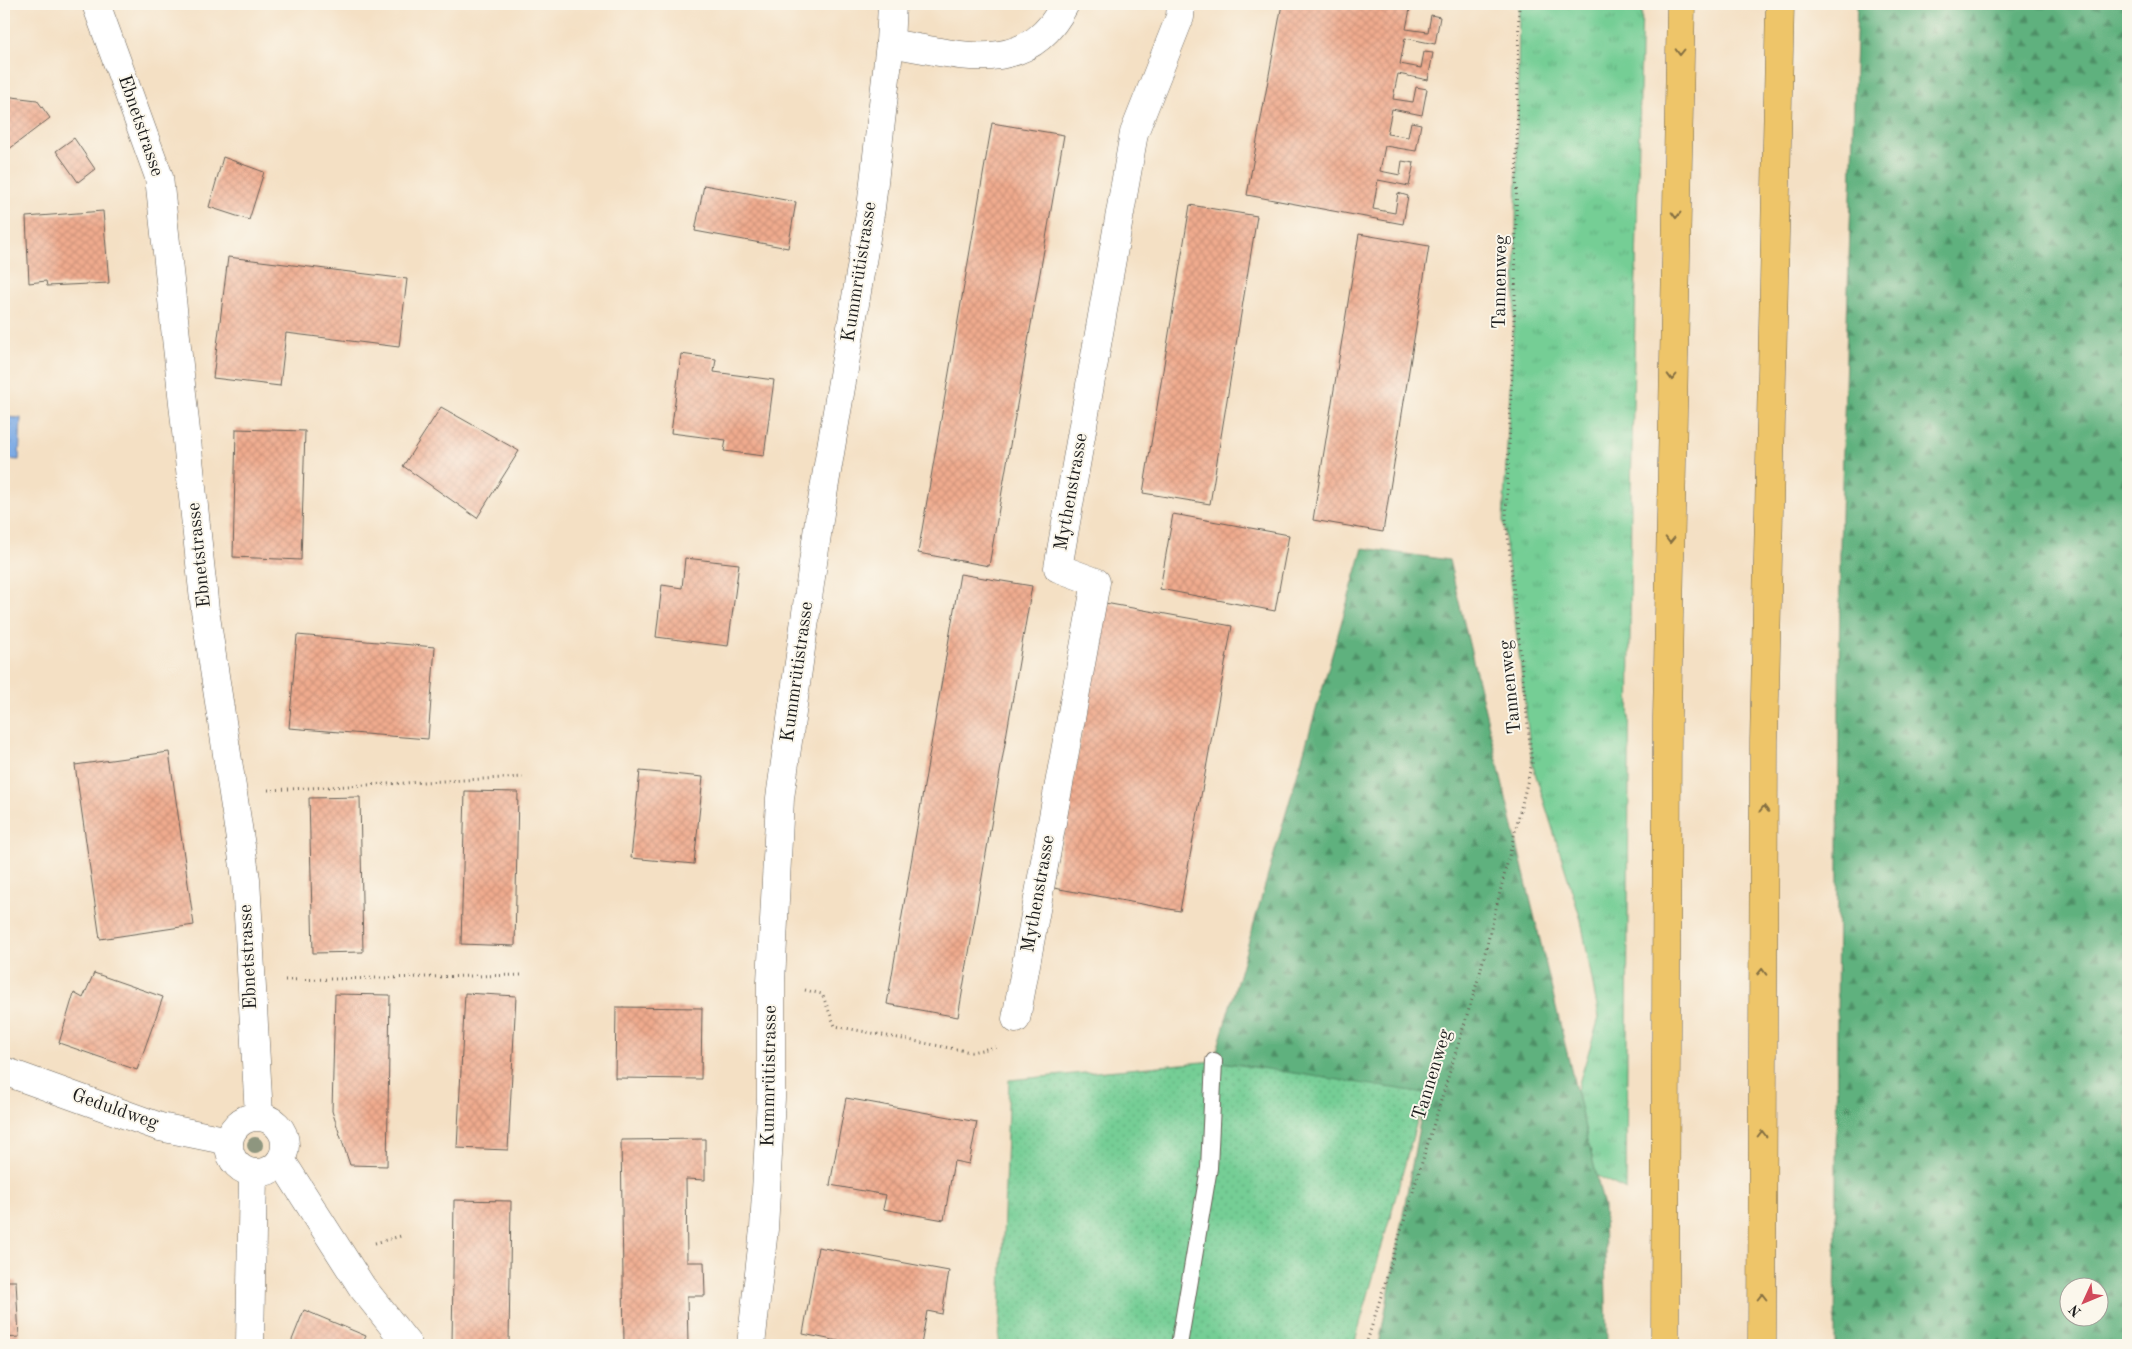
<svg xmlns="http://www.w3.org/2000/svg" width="2132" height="1349" viewBox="0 0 2132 1349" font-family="'Old Standard TT',serif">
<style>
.grass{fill:url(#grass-tufts);stroke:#487558}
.forest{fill:url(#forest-firs);stroke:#3e664d;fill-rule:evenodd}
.garden{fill:url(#garden-dots);stroke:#487558}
.water{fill:url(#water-ripples);stroke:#4b6280}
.building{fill:url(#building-cross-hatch)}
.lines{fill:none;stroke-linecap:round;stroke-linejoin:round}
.lane-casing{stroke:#686157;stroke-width:18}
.street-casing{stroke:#686157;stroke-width:29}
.highway-casing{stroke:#686157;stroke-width:29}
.path{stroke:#686157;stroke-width:3;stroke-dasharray:1 4;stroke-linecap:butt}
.lane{stroke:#fff;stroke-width:16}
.street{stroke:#fff;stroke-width:28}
.highway{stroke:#eec569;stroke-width:28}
.tree{fill:#8e967f}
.oneway{stroke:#857042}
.labels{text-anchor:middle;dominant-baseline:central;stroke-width:4;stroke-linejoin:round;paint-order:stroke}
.street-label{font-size:19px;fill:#1c1c1c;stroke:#fbf7ec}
</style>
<defs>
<pattern id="grass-tufts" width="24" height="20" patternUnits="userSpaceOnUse" patternTransform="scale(1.25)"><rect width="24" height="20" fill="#74ce95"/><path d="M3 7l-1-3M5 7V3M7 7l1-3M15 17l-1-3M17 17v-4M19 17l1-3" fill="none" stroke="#64b080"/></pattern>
<pattern id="forest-firs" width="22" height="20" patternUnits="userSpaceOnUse" patternTransform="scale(1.25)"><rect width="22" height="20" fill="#5fb17e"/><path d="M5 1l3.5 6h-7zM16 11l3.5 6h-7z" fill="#4e8f66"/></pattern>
<pattern id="garden-dots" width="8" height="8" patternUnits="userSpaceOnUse" patternTransform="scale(1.25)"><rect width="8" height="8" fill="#74ce95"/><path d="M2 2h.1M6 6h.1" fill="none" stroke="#64b080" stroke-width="1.8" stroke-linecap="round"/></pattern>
<pattern id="water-ripples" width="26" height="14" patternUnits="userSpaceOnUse" patternTransform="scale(1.25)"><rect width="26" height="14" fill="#7aa9e4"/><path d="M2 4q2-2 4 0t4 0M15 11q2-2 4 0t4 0" fill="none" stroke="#6389b8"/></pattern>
<pattern id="building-cross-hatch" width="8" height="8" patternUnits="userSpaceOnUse" patternTransform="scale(1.25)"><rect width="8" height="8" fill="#f0ab8e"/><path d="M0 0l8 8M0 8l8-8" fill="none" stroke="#cd937a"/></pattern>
</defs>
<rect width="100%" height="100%" fill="#fbf7ec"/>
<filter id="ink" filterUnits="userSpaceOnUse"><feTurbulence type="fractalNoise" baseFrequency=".02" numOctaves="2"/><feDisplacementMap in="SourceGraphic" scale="10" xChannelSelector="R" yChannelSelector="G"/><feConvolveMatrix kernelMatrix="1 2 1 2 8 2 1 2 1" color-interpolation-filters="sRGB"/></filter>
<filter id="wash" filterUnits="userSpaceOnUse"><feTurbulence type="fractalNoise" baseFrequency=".0096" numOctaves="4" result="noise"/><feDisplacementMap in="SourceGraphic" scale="20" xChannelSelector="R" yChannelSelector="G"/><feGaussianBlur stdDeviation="1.12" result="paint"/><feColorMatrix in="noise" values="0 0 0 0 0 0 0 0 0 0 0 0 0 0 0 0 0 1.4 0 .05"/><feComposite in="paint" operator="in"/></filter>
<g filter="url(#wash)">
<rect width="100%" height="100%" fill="#f4e0c4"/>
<polygon class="grass" points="1519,4 1642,4 1631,495 1626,1190 1597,1176 1572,1106 1599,1018 1581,920 1532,763 1503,521 1515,296"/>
<g class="forest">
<path d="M1857,4h271v1341h-293l5,-799zM2070,1286h30v30h-30z"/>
<polygon points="1363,548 1449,560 1604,1207 1607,1345 1379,1345 1425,1094 1214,1061"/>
</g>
<polygon class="garden" points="1214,1061 1425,1093 1354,1345 999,1345 1009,1080"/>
<polygon class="water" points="4,417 21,418 19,460 4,459"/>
<g id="blocks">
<g class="building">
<polygon points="1282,4 1411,4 1406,29 1428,32 1431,15 1440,17 1435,44 1405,38 1400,64 1421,68 1424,52 1433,53 1428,80 1398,74 1395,88 1393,99 1413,102 1416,87 1427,89 1422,115 1392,109 1387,134 1408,137 1411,122 1421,124 1416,151 1385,146 1380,171 1400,175 1402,161 1414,163 1409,186 1378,180 1373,209 1395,213 1398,193 1408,196 1403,224 1247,195"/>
<polygon points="4,96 37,100 50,118 4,153"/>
<polygon points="992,123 1064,135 989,566 918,553"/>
<polygon points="74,138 95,169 78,182 56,151"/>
<polygon points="223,157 264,172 249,220 209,207"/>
<polygon points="704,185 796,202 788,248 695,231"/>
<polygon points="1190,205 1257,216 1210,504 1143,493"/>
<polygon points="103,211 109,283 47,286 46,281 29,283 26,217"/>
<polygon points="1359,234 1429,246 1383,532 1313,520"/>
<polygon points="228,257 407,279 399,347 286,333 280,386 213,378"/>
<polygon points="681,354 716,359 714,372 774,380 764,456 724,451 726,440 671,433"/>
<polygon points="441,407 519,451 477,518 403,466"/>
<polygon points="236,429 305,431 301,560 233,557"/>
<polygon points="1173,514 1289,535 1275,611 1160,589"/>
<polygon points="685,558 739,564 728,646 656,637 662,585 682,588"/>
<polygon points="960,574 1032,586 958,1017 887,1004"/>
<polygon points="1105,603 1232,626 1180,911 1054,888"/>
<polygon points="297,635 435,647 428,739 289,728"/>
<polygon points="169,752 194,925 100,939 75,765"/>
<polygon points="640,771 703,777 694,864 631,858"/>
<polygon points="465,791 518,792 515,946 461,944"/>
<polygon points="360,797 363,952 313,953 309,798"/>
<polygon points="94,973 163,997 137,1070 59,1043 74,993 83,998"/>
<polygon points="465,993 516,996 508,1150 457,1148"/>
<polygon points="335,994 390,995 387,1166 350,1165 332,1111"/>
<polygon points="616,1007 702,1008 701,1079 615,1078"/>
<polygon points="846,1098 977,1122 969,1164 954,1161 944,1220 883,1209 886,1195 830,1185"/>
<polygon points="705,1139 705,1180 686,1179 687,1262 704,1262 705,1296 687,1296 688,1345 624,1345 621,1140"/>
<polygon points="454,1200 511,1201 509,1345 452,1345"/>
<polygon points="818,1247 949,1271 942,1314 927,1311 921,1345 858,1345 803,1334"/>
<polygon points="4,1281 16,1281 19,1337 4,1338"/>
<polygon points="304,1310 366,1336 362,1345 290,1345"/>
</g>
</g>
</g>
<g filter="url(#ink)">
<use href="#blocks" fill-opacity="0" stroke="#686157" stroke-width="1"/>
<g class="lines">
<defs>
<polyline id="lane" points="1179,1345 1209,1168 1214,1061"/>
<g id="street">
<polyline points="96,4 159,177 205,610 246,879 259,1116"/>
<path d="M890,43c67,11 137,37 175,-39"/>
<polyline points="1016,1019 1096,582 1058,568 1134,133 1180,17 1181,4"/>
<polyline points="4,1071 160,1127 229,1141"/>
<circle cx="257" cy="1145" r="28"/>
<polyline points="281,1160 362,1287 408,1345"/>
<polyline points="250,1345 253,1173"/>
<polyline points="751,1345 764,1229 771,1098 771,982 780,798 820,513 871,208 890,43 892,4"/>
</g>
<g id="highway">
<polyline points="1665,1345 1667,717 1681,4"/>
<polyline points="1762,1345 1764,741 1780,4"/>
</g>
</defs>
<use href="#lane" class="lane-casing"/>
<use href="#street" class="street-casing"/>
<use href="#highway" class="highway-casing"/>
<g class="path">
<polyline points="268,790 523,777"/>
<polyline points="285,980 522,975"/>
<polyline points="805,990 822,994 835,1026 971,1052 997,1047"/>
<polyline points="375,1243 401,1236"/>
<polyline points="1366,1345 1480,973 1532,763 1506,518 1515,296 1519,4"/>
</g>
<use href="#lane" class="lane"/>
<use href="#street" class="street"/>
<use href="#highway" class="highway"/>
</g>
<circle class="tree" cx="255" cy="1145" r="8"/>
<defs><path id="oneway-chevron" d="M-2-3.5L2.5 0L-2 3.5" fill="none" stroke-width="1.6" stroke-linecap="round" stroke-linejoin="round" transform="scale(1.25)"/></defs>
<g class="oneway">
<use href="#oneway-chevron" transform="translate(1680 52) rotate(91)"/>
<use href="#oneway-chevron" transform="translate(1676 215) rotate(91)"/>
<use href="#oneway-chevron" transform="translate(1672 377) rotate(91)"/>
<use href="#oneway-chevron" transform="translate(1670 540) rotate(91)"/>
<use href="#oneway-chevron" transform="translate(1764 809) rotate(-89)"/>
<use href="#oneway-chevron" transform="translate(1762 972) rotate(-89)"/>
<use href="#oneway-chevron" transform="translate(1762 1134) rotate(-90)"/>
<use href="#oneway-chevron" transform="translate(1762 1297) rotate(-90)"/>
</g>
</g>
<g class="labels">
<g class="street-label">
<text transform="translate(140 126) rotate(71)">Ebnetstrasse</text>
<text transform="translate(860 272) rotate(-81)">Kummrütistrasse</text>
<text transform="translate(1501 282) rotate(-89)">Tannenweg</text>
<text transform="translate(1072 492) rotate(-80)">Mythenstrasse</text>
<text transform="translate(200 555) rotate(-96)">Ebnetstrasse</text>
<text transform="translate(798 672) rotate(-82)">Kummrütistrasse</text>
<text transform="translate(1511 687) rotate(-96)">Tannenweg</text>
<text transform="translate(1039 894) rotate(-80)">Mythenstrasse</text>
<text transform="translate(249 957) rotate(-93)">Ebnetstrasse</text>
<text transform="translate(1433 1075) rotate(-73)">Tannenweg</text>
<text transform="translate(770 1076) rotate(-89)">Kummrütistrasse</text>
<text transform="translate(115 1110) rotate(19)">Geduldweg</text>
</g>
</g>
<rect width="2132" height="1349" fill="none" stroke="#fbf7ec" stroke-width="20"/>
<g transform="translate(2084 1302) rotate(226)"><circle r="24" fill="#fbf7ec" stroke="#a29f99"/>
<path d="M0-4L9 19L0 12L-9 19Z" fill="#d1495b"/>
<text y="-8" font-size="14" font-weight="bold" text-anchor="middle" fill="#1c1c1c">N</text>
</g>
</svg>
